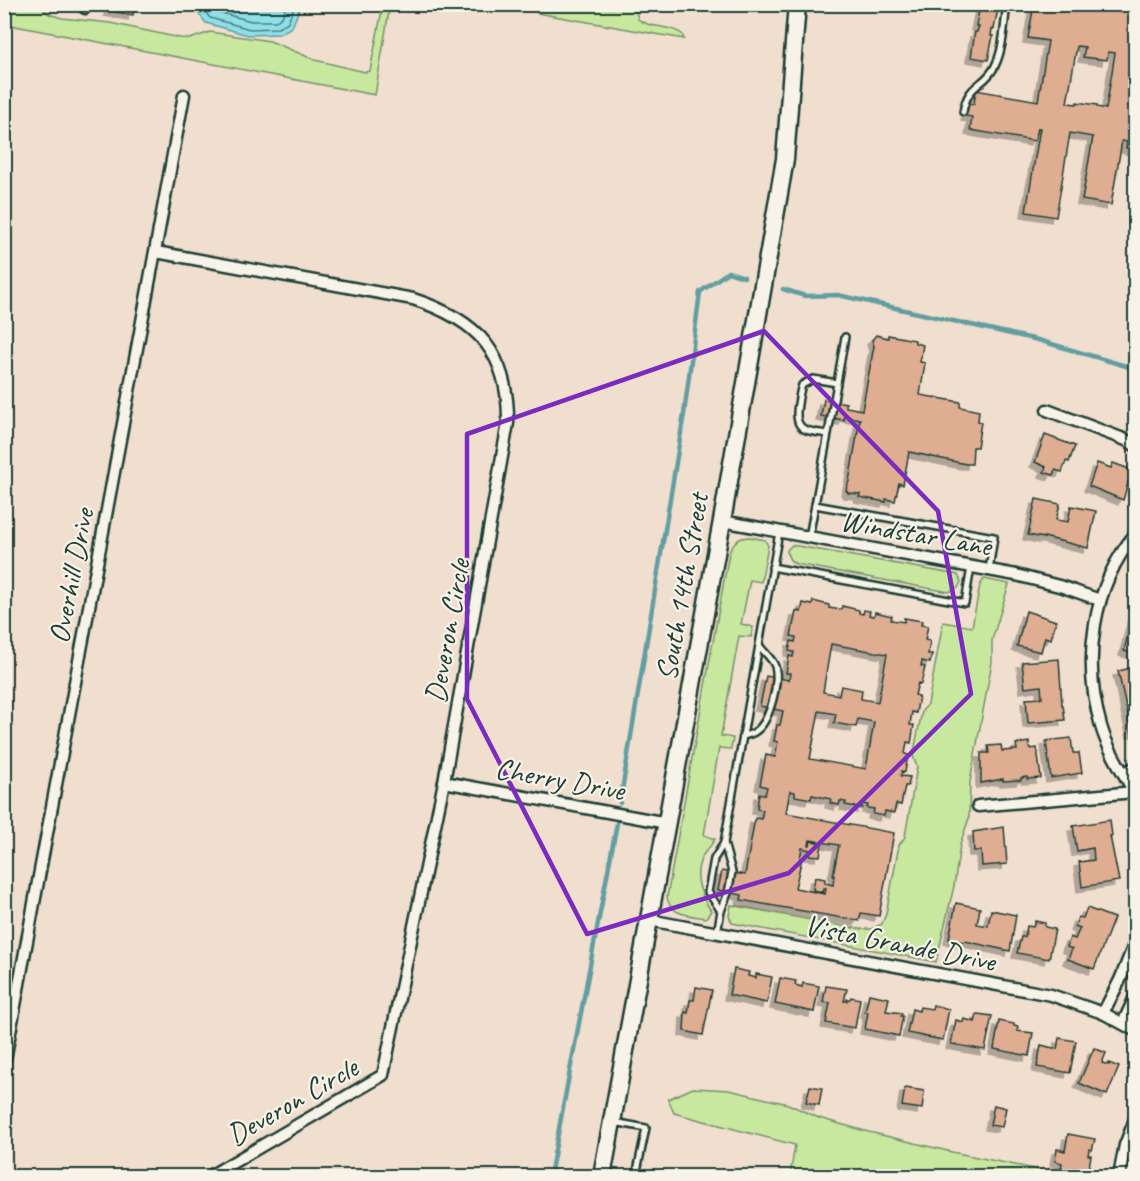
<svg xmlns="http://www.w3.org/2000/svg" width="1140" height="1181" viewBox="0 0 1140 1181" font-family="Caveat,sans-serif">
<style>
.green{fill:#c8e79f;stroke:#74926a;stroke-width:1.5}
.water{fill:#8fdfe9;stroke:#629ea1;stroke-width:1.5}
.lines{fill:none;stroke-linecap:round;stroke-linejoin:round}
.shore{stroke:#4c7e7c;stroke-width:1.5}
.stream{stroke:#629ea1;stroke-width:4.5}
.building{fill:#dfad91;stroke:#1f3d34;stroke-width:1.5;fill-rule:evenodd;filter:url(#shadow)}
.service-casing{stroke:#1f3d34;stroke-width:10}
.minor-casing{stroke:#1f3d34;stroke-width:15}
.secondary-casing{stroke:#1f3d34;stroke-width:21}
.service{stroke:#f7f3e8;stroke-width:5}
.minor{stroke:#f7f3e8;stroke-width:10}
.secondary{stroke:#f7f3e8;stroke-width:16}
.marked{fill:none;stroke:#7b2cbf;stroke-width:4.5;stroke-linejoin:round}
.labels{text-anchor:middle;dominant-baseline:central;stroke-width:4.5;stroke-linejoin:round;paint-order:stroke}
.street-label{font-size:30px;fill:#1f3d34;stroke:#f7f3e8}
</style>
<defs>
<filter id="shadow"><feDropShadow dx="-5" dy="5" stdDeviation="0" flood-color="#0004"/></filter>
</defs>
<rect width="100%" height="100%" fill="#f0dece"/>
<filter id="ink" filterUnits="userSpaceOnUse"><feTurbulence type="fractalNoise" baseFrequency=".0167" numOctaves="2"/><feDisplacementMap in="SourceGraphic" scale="12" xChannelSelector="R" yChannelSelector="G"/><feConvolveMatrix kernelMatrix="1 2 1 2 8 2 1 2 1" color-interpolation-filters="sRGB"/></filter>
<g filter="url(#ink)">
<g class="green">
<path d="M569,4l42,4 20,-3 5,6 2,8c12,10 30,5 44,15l2,5 -147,-26 -4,-7 1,-1z"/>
<polygon points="4,5 39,5 49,14 62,18 110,23 180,38 190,39 210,32 270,41 315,60 365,72 370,71 383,5 390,5 375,95 5,24"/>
<path d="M750,537l15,3 3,6 -7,36 -11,-2 -9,44 12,3 -2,10 -12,-1 -18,100 12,2 -2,11 -12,-1 -15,87 11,4c-3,6 -8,10 -12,16 -11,20 -3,38 8,56l-5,7c-16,-3 -36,-2 -39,-21l62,-344c4,-11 9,-16 21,-16z"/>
<path d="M792,545l166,30 3,7 -3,6 -9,4 -153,-28c-6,-2 -9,-8 -9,-14z"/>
<polygon points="984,579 1009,584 992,640 992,662 970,782 969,818 960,845 954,886 936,962 732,923 729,916 731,905 859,929 871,929 882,924 886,914 899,845 905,837 917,767 913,756 922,711 928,704 943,622 972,627 980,585"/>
<polygon points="693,1088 729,1090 788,1104 819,1118 865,1131 952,1152 1069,1176 881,1176 870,1175 860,1176 790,1176 795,1145 674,1113 668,1099"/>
</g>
<polygon class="water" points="301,5 292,27 279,34 248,35 206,23 192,5"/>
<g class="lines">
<g class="shore">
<polyline points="199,4 210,18 250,29 278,28 288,22 295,4"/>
<polyline points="209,4 214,11 251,21 276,21 282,17 287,4"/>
</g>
<g class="stream">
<polyline points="783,289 805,296 838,295 1038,340 1136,369"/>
<polyline points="620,803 684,414 700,292 728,272 744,277"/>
<polyline points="550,1176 617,823"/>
</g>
</g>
<g class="building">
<polygon points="110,4 135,4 133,15 109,11"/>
<path d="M1034,4h27l15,3v-3h19l-1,5 17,2 3,-7h6l-1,5 9,2 -1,4 9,2v93l-2,11h2v29l-10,-2 1,-6 -5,-1 -11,64 -29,-5 11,-63 -23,-4 -14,84 -30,-5 14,-84h-2l-3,13 -65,-11 2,-13 -6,-1 2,-13 6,1 2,-14 62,11 10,-60 -20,-3zM1077,46l8,1 -2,10 24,3 1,-8 7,1 -9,56 -9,-2v-2l-20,-3v2l-10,-1z"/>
<polygon points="980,6 998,9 994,29 992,29 991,36 993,36 988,60 971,57 975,32 977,32 979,26 976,26"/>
<polygon points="876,335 888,338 888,335 915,340 915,343 923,345 920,362 925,363 920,395 960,402 960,407 979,411 978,421 981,422 977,447 973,447 972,464 966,464 909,452 903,485 899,483 895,501 886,499 886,502 859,497 860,494 848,493 846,490 849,481 860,419 844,416 844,420 821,416 824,399 846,403 846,407 862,410 874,346 872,340"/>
<polygon points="1045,435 1075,446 1069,462 1066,461 1062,472 1055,470 1053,475 1044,472 1046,467 1035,462"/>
<polygon points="1097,463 1111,468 1113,463 1132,470 1123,500 1089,486"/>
<polygon points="1036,499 1060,504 1056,520 1068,522 1071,506 1096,511 1088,548 1044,537 1044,538 1028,535"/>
<path d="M813,601l16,4v3l12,2 1,-4 17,4v3l4,1 1,-4 6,1 -1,4 5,1 1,-4 17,4 -1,4 13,2v-4l18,3 -1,4 7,1 -3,14 5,1 -2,13h4l-2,9 -8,-2 -1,5 4,1 -4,17 -3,-1 -3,12 4,1 -3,17 -4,-1 -2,13h4l-3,18 -4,-1 -2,12 3,1 -3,17 -3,-1 -1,5 9,1 -2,9h-3l-4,19 -5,-1 -2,9 -9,-2 -1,5 -11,-2 1,-5 -7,-1 1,-3 -6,-1v4l-17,-3 1,-3 -6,-1 -1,4 -9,-2 1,-4 -19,-4 -1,4 -16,-3v-4l-5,-1 -4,22 108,20 -15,83 -18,-3 -2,8 -118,-21 1,-5 -24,-5 4,-19 23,4 10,-57 6,1 2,-9 -6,-1 2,-16 6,2 2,-8 -7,-2 6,-30 9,2 3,-15 -4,-1 3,-16h3l3,-14 -23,-5 6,-30 23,4 1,-7h-4l3,-17 4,1 1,-5 -5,-1 2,-10 4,1 1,-5 -5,-1 5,-25 5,1 2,-9 9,2zM831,644l56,10 -9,48 -17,-3 1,-9 -21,-4 -2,9 -16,-3zM819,711l17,3 -2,9 22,4 2,-8 16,3 -8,47 -56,-10zM810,840l29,5 -6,30h1l-1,10 -8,-2v-4l-10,-2 -2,13 10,2 1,-4h2l-1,6 -30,-6 7,-30h-2l2,-10 8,2 -1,5 11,1 2,-13 -11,-2 -1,4h-1z"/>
<polygon points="1136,603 1136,654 1124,651"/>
<polygon points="1026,611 1056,621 1051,639 1045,637 1041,652 1017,646"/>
<polygon points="1059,659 1062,705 1063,705 1065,720 1028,723 1026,699 1042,698 1041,686 1025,688 1022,662"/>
<polygon points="1136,667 1136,732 1132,733 1118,671"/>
<polygon points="1071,738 1073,753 1079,753 1082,773 1051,778 1046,741"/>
<polygon points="1029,742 1030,749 1037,748 1041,778 1027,779 1027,777 1021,778 1021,780 1003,781 1003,779 981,783 981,753 989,753 988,746 1001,745 1002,751 1017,750 1016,744"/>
<polygon points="1110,820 1112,836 1110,836 1119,881 1082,887 1079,862 1094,860 1093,848 1077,851 1073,826"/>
<polygon points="1004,827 1007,864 982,866 981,851 974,851 973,832"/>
<polygon points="956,903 980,908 977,924 988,926 991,910 1016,915 1010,951 965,941 964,942 949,939"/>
<polygon points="1087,908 1114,918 1094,969 1068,959 1072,949 1067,947 1070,937 1075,939 1080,928 1075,926 1078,917 1083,918"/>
<polygon points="1035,921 1045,923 1045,927 1055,929 1049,959 1017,953 1021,937 1025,937 1027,926 1033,927"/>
<polygon points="734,969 749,972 748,976 756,978 756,974 772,977 767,1003 729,995"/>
<polygon points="780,978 796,981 795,985 802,987 803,983 819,986 814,1012 775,1004"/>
<polygon points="826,986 847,989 844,1001 847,1001 847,999 850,999 851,997 860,999 855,1028 826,1023 830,1003 823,1002"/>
<polygon points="696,987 712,990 703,1035 684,1031 685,1012 688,1013 690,1000 694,1000"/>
<polygon points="869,994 889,998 886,1011 902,1013 901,1016 903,1016 899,1036 865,1029 868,1012 865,1012"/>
<polygon points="933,1005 949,1009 943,1040 907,1033 912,1009 919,1011 920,1007 932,1009"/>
<polygon points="977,1014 992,1016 985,1050 951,1044 956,1020 963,1022 964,1019 975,1022"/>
<polygon points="999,1021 1014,1024 1014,1026 1018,1027 1017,1031 1033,1033 1029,1056 994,1049"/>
<polygon points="1059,1038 1076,1041 1070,1073 1037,1067 1041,1045 1057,1049"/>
<polygon points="1094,1048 1106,1053 1102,1063 1109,1065 1109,1063 1119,1067 1107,1095 1079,1083"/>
<polygon points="810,1086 822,1088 819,1105 806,1102"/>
<polygon points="905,1088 924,1091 922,1109 902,1106"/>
<polygon points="994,1105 1006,1108 1002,1127 990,1125"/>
<polygon points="1068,1134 1095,1139 1092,1150 1089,1149 1088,1155 1091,1155 1088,1174 1061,1169 1062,1163 1055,1161 1057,1149 1065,1151"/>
</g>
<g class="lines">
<defs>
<g id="service">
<path d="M963,112c5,-30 22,-25 32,-46 9,-18 9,-42 12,-62"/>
<polyline points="828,434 837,383"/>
<path d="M815,505l13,-71c-23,-3 -35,-3 -30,-30 1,-7 2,-13 4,-19l11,-6 24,4 8,-46"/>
<polyline points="809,537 815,505 994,537 989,570"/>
<polyline points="772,567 965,603 971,567"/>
<path d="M743,736c4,-1 10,-2 13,-5 14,-9 25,-53 18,-67 -4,-7 -11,-13 -15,-19"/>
<polyline points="721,911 728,893 732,872 724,843"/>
<polyline points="717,933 721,911 708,892 714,859 724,843 779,532"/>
<polyline points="614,1122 646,1128 636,1176"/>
</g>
<g id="minor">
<polyline points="85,8 86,4"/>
<path d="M156,252l257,47c65,21 96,54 95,124l-64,359 -61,293 -173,101"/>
<polyline points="1047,410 1126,440 1136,446"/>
<polyline points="722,521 1016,575 1063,587 1100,600"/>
<path d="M1136,533c-44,53 -54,128 -35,193 7,25 23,47 35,70"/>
<polyline points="1124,773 1136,767"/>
<polyline points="444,782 667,823"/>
<polyline points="978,806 1134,792"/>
<polyline points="649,920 1051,995 1103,1013 1136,1031"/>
<polyline points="1103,1013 1120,980 1136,940"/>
<polyline points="1123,1023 1136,995"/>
<polyline points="4,1065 184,95"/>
<polyline points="1119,1176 1125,1145 1136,1117"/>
</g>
<polyline id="secondary" points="602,1176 722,521 785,159 797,4"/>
</defs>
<use href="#service" class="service-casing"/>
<use href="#minor" class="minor-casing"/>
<use href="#secondary" class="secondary-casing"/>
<use href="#service" class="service"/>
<use href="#minor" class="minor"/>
<use href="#secondary" class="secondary"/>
</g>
</g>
<path class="marked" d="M764,331l174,180 33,183 -182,179 -202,61 -120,-235v-265z"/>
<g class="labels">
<g class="street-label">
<text transform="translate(916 533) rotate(10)">Windstar Lane</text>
<text transform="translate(71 576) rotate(-79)">Overhill Drive</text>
<text transform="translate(682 587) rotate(-80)">South 14th Street</text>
<text transform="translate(447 631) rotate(-80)">Deveron Circle</text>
<text transform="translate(560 779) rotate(10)">Cherry Drive</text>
<text transform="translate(900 943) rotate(11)">Vista Grande Drive</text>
<text transform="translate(292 1101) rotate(-30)">Deveron Circle</text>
</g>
</g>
<rect width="1140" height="1181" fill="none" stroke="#f7f3e8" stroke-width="24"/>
<rect x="12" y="12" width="1116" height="1157" fill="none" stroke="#1f3d34" stroke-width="2" filter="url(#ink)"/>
</svg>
